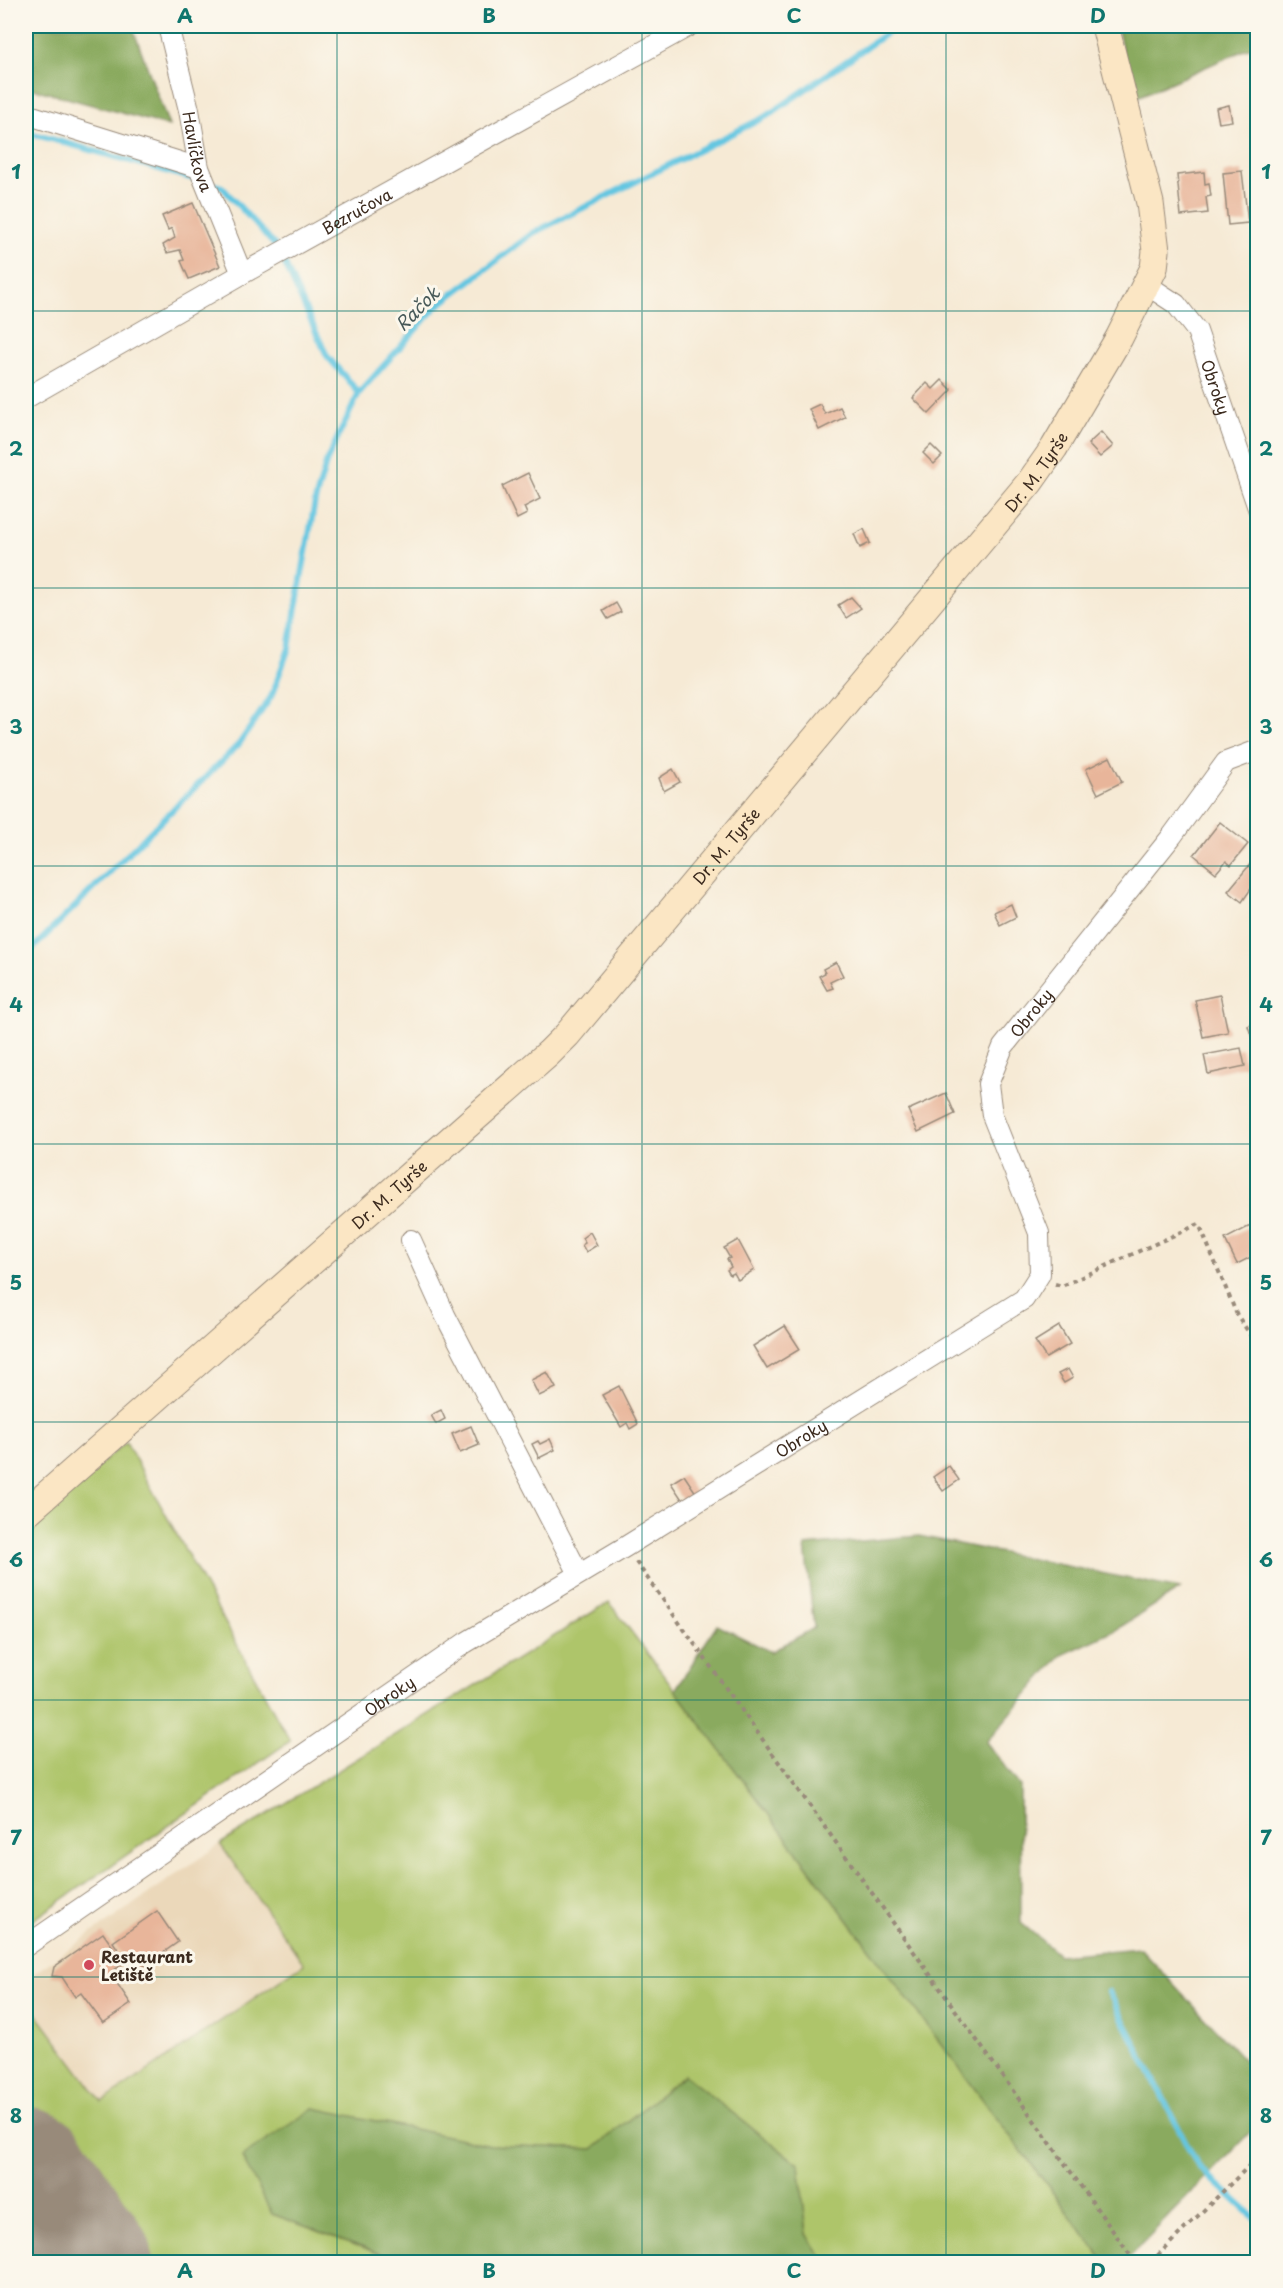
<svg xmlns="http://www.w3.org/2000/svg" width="1283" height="2288" viewBox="0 0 1283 2288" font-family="'Playpen Sans',sans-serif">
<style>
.built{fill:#ebd8ba}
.green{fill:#aec56a;stroke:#747844;stroke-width:1.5}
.forest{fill:#8aaa5e;stroke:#626a3e;stroke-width:1.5}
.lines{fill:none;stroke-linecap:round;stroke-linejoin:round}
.stream{stroke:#63c6e1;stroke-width:6}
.runway{stroke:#988a7a;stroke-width:136}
.building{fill:#e8b59a}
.street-casing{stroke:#988a7a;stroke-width:22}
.secondary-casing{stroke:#988a7a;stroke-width:29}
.path{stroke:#988a7a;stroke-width:4;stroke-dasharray:4.5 4.5;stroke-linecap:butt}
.street{stroke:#fff;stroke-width:20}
.secondary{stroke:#fbe6c4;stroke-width:27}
.grid{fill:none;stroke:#0f766e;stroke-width:1.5;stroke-opacity:0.55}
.poi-dot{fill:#d1495b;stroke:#fbf7ec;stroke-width:2}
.labels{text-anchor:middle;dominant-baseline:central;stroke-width:6;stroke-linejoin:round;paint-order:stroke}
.street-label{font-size:16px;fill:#3b2a1e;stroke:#fbf7ec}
.poi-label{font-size:16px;font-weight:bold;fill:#3b2a1e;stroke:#fbf7ec;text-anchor:start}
.water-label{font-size:18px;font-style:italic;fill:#475958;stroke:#fbf7ec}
.neatline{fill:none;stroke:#0f766e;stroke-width:2}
.grid-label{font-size:20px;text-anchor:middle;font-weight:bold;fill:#0f766e}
</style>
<rect width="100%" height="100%" fill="#fbf7ec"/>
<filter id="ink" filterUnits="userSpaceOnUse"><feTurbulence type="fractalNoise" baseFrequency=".0167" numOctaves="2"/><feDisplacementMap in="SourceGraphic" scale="12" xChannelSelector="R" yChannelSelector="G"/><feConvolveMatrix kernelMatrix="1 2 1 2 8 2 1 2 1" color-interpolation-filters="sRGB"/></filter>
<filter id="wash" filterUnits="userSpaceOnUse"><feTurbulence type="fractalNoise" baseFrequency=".008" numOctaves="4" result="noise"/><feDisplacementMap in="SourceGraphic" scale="24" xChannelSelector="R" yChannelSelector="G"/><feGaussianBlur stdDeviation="1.35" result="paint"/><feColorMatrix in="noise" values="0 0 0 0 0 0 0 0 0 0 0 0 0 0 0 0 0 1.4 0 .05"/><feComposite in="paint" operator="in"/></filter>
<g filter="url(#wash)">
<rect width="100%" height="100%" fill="#f6ead5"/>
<polygon class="built" points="220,1844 304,1964 102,2103 26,2000 26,1979"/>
<g class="green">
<polygon points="126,1442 290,1741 26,1925 26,1529"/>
<polygon points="609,1602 1105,2262 825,2262 807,2234 799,2165 684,2075 593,2149 490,2145 314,2108 272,2214 402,2262 26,2262 26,2000 102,2102 304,1964 220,1844"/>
</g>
<g class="forest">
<polygon points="26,26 132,26 169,126 26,87"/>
<polygon points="1117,26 1257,26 1257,48 1249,48 1133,99"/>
<polygon points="919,1536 1180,1589 1114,1631 1060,1656 986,1742 1020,1786 1021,1923 1059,1955 1140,1948 1257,2074 1257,2125 1124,2262 1105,2262 675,1690 717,1625 771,1652 814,1628 805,1546"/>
<polygon points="684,2075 799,2165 807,2234 825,2262 402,2262 272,2214 242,2157 314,2108 490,2145 593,2149"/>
</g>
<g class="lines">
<g class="stream">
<polyline points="26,132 198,180"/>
<polyline points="211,184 222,187 278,249 327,356 359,393 436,307 533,233 767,116 897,26"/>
<polyline points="26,955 239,744 271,697 289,648 315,501 327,460 359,393"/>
<polyline points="1109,1992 1198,2166 1258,2221"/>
</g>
<polyline class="runway" points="26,2175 85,2262"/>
</g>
<g id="blocks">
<g class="building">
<polygon points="1229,105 1232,121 1219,123 1216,108"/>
<polygon points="1242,171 1248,223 1228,225 1223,173"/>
<polygon points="1204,172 1205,184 1209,183 1211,196 1206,197 1208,213 1181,216 1177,175"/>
<polygon points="193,203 220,266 189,279 181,261 184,260 180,250 167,253 163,245 175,238 172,228 168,230 162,216"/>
<polygon points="942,380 952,390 929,414 913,398 927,383 933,389"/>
<polygon points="820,404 825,414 840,407 845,417 819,430 809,409"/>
<polygon points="1101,432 1113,446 1100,457 1088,444"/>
<polygon points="931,445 942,456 934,464 923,453"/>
<polygon points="528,473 540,499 524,507 527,514 517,519 502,486"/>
<polygon points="864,529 870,543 860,548 854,534"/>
<polygon points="851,597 861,608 846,618 838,605"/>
<polygon points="616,603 621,612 608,619 603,611"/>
<polygon points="1110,757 1122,782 1098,794 1086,769"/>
<polygon points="673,769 680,782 664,791 659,778"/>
<polygon points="1220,822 1248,844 1231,865 1226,861 1216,873 1194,855"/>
<polygon points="1257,856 1257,880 1242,902 1228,891"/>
<polygon points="1011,904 1016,917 1000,925 994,912"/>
<polygon points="836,962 843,976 830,982 833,988 827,990 819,976 825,973 823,969"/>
<polygon points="1220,995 1228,1032 1203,1037 1195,1000"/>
<polygon points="1257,1022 1257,1036 1252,1038 1248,1026"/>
<polygon points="1241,1048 1245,1066 1208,1074 1204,1055"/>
<polygon points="946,1093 955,1114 918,1132 908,1110"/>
<polygon points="1252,1225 1257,1236 1257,1254 1237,1264 1225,1239"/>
<polygon points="590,1232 597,1245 586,1252 582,1245 585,1243 582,1238"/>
<polygon points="738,1240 754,1270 738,1280 734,1273 730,1275 727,1270 731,1267 727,1259 730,1258 724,1248"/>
<polygon points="785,1326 800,1349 767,1369 753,1346"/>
<polygon points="1059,1326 1070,1344 1046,1358 1035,1341"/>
<polygon points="1068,1369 1073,1378 1064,1383 1058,1374"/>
<polygon points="547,1372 556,1388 539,1396 531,1380"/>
<polygon points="619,1386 638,1424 630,1429 627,1423 621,1427 602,1395"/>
<polygon points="441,1410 445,1419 436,1424 431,1415"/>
<polygon points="471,1426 479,1445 460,1453 452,1434"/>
<polygon points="550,1439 555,1450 539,1458 532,1444 538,1441 540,1444"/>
<polygon points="949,1466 959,1480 943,1491 933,1477"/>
<polygon points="684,1475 696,1493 683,1501 671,1483"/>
<polygon points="157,1911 178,1942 134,1973 113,1942"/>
<polygon points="103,1933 124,1963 110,1973 131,2004 103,2023 81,1993 75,1997 62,1977 52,1976 54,1967"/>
</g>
</g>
</g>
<g filter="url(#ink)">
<use href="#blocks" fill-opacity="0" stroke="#988a7a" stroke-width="1.5"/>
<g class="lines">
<defs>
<g id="street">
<path id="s1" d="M168,26l21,84 10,58 43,106"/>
<polyline points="26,114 199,168"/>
<path id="s2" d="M1147,285l29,19 21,27 61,177"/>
<path id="s3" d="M26,398l216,-124 447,-248"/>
<polyline points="411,1240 445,1315 579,1574"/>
<path id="s4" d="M26,1946l439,-303 160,-96 399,-248 16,-25 -1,-41 -47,-118 -4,-31 15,-37 169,-211 54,-74 32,-12"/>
</g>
<g id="secondary">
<path id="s5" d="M26,1513l523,-460 18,-18 463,-553 24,-34 65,-110 35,-70 2,-17 -6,-48 -45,-177"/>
</g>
</defs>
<use href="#street" class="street-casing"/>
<use href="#secondary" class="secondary-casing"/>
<g class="path">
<polyline points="1055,1284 1062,1286 1199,1224 1237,1315 1258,1346"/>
<polyline points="636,1562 1135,2262"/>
<polyline points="1151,2262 1258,2157"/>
</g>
<use href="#street" class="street"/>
<use href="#secondary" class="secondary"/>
</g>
</g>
<path class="grid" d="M337,26v2236M642,26v2236M946,26v2236M26,311h1232M26,588h1232M26,866h1232M26,1144h1232M26,1422h1232M26,1700h1232M26,1977h1232"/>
<circle class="poi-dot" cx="89" cy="1965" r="6"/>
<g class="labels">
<g class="street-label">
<text stroke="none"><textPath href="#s1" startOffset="129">Havlíčkova</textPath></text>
<text stroke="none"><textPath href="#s3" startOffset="380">Bezručova</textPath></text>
<text stroke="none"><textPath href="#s2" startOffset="128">Obroky</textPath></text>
<text stroke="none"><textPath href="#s5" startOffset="1455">Dr. M. Tyrše</textPath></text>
<text stroke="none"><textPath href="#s5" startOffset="969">Dr. M. Tyrše</textPath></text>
<text stroke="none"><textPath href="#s4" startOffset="1503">Obroky</textPath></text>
<text stroke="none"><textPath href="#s5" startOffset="483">Dr. M. Tyrše</textPath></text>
<text stroke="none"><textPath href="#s4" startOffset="927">Obroky</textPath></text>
<text stroke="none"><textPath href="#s4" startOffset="441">Obroky</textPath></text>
</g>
<g class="poi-label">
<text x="101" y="1956">Restaurant<tspan x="101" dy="18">Letiště</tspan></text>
</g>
<g class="water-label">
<text transform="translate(417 308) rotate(-45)">Račok</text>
</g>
</g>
<rect width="1283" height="2288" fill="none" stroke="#fbf7ec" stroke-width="66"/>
<rect x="33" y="33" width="1217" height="2222" class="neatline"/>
<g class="grid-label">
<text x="185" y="23">A</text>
<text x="489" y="23">B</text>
<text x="794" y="23">C</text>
<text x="1098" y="23">D</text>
<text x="16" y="179">1</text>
<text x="1266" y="179">1</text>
<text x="16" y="456">2</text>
<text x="1266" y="456">2</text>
<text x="16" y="734">3</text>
<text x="1266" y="734">3</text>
<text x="16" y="1012">4</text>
<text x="1266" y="1012">4</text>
<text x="16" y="1290">5</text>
<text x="1266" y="1290">5</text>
<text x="16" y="1567">6</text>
<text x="1266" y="1567">6</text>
<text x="16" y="1845">7</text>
<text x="1266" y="1845">7</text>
<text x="16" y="2123">8</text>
<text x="1266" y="2123">8</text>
<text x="185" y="2278">A</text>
<text x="489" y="2278">B</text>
<text x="794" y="2278">C</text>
<text x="1098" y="2278">D</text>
</g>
</svg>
